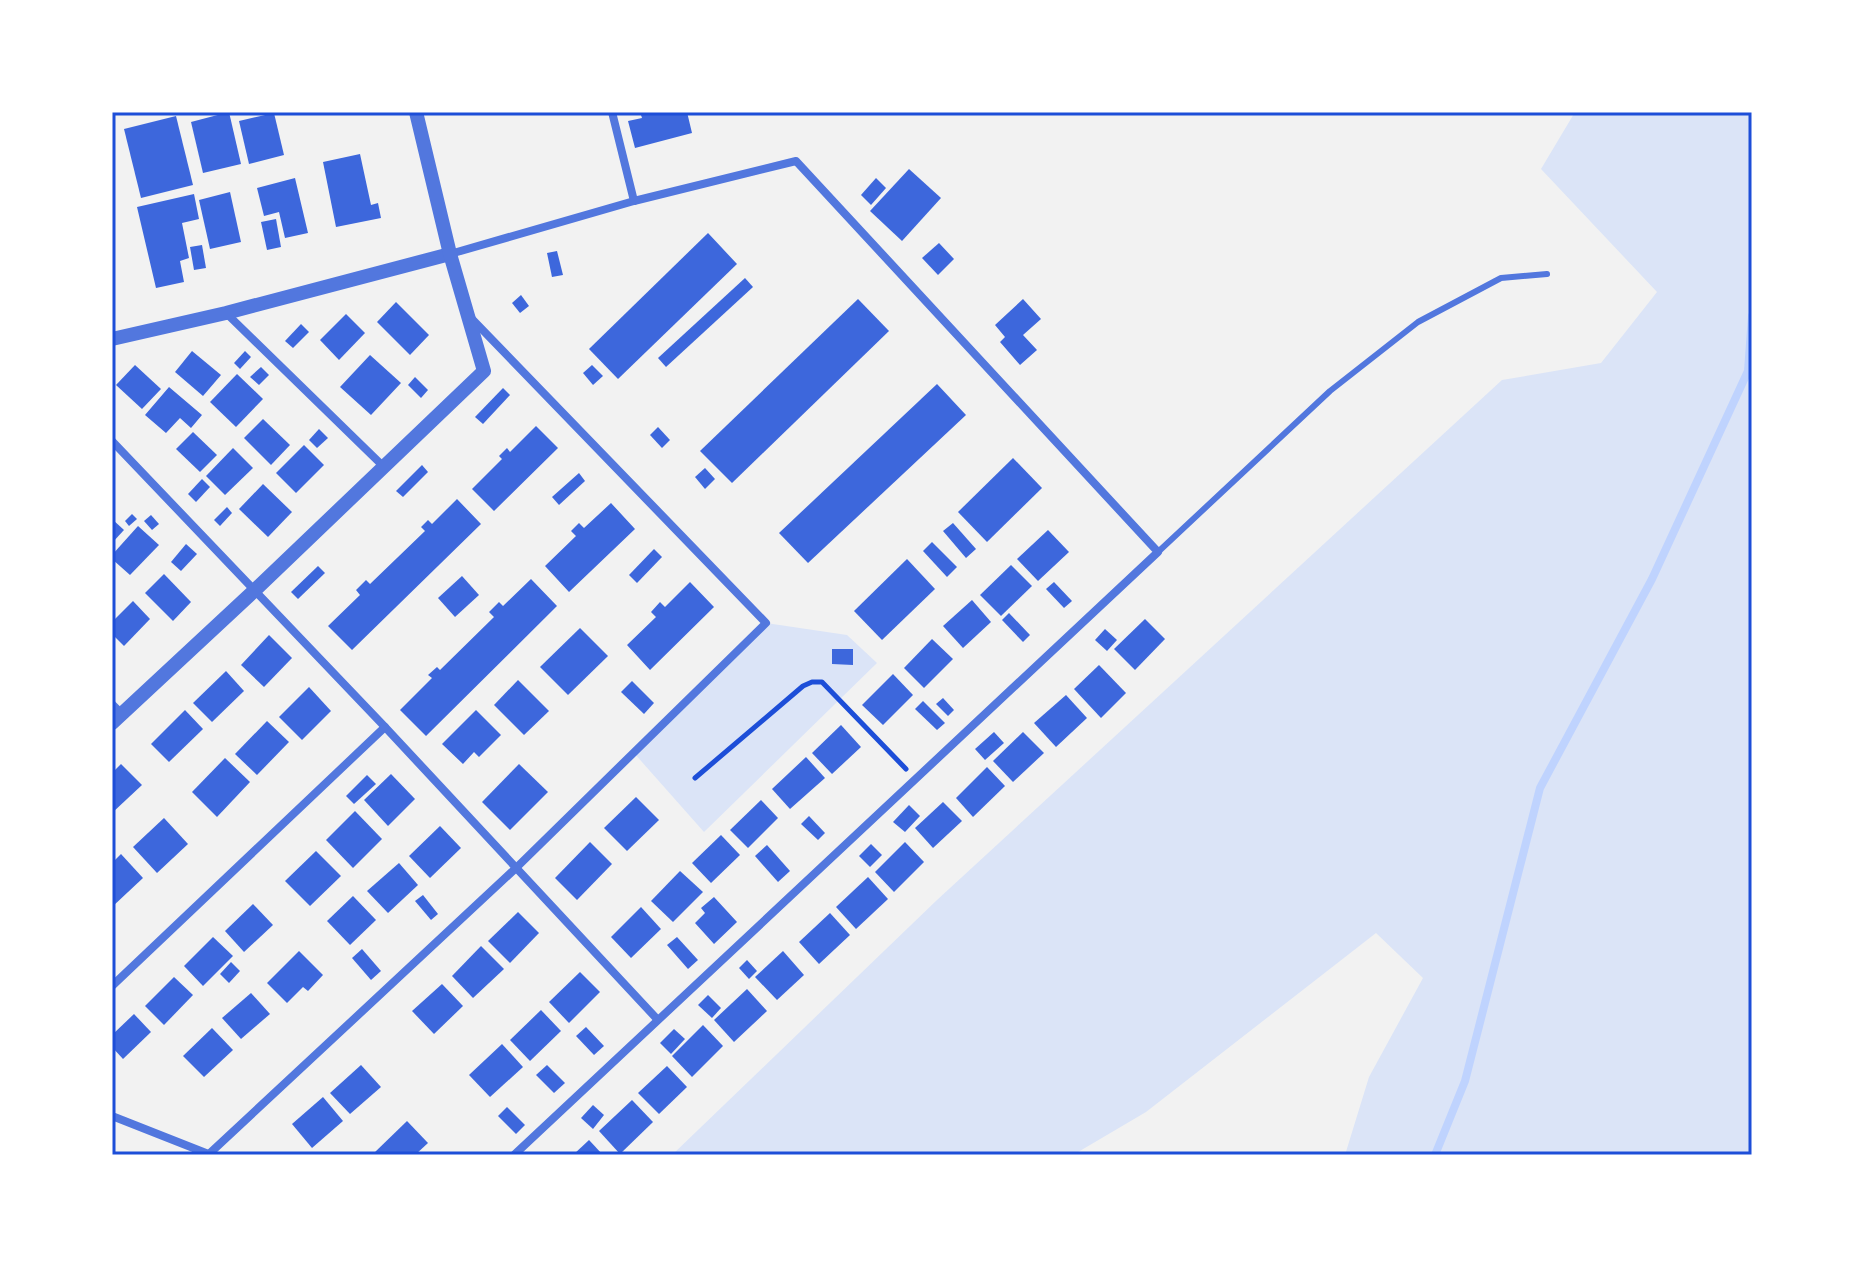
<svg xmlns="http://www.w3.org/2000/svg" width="1864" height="1267" viewBox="0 0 1864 1267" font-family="'Playfair Display',serif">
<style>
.green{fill:#dbe4f7}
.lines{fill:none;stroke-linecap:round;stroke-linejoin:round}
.stream{stroke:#bfd3fe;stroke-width:8}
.building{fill:#3d67dc}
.path{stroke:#1d4ed8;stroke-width:5}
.service{stroke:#5277de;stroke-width:6}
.minor{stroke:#5277de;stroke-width:8}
.tertiary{stroke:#5277de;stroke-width:14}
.neatline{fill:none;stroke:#1d4ed8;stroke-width:3}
</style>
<rect width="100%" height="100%" fill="#f2f2f2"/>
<g class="green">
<polygon points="1575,112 1752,112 1752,1155 1345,1155 1369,1077 1423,978 1376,933 1146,1112 1073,1155 672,1155 937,900 1502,380 1601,363 1657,292 1541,169"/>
<polygon points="766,623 847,635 877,663 704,832 634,753"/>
</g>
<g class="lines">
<polyline class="stream" points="1435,1155 1465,1081 1540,788 1652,579 1748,371 1752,316"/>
</g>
<g class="building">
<polygon points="229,112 241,164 203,173 191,122"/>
<polygon points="640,112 687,112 692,133 635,148 628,121 642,118"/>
<polygon points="274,113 284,155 249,164 239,121"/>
<polygon points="176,116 193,185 141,198 124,129"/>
<polygon points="360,154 371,205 378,203 381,218 336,227 323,162"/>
<polygon points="909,169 941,198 902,241 870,211"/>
<polygon points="295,178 308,233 285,238 279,212 264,216 257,188"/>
<polygon points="876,178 886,188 871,205 861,195"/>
<polygon points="230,192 241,242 210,249 199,200"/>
<polygon points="194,194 199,219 182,223 189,258 180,261 184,282 156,288 137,207"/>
<polygon points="276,219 281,247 267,250 261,222"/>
<polygon points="708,233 737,264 618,379 589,349"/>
<polygon points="939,243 954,259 938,275 922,258"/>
<polygon points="202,245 206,268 194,270 190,247"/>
<polygon points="557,251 563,275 552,277 547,253"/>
<polygon points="745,278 753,287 666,367 658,358"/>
<polygon points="521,295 529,306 520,313 512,303"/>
<polygon points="858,299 889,331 732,483 700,451"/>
<polygon points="1023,299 1041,319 1023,335 1037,350 1020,365 1000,342 1005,337 995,325"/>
<polygon points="396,302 429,335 410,355 377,322"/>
<polygon points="346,314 365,333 339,360 320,340"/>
<polygon points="301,324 309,332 293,348 285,341"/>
<polygon points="192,351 221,375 203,396 175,372"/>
<polygon points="245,351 251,357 240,369 234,363"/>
<polygon points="370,355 401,383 371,415 340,387"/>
<polygon points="135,365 161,389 142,409 116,385"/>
<polygon points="592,365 603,376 593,385 583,373"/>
<polygon points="261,367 269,375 259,385 250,377"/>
<polygon points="237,374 263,399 236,427 210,402"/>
<polygon points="415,377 428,390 421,398 408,385"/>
<polygon points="937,384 966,415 808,563 779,533"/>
<polygon points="169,387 202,415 191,428 180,418 166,433 145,415"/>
<polygon points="503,388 510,395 483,424 475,417"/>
<polygon points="263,419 290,445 271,465 244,438"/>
<polygon points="536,426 558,448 494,511 472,489 502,459 499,456 507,448 510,452"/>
<polygon points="658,427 670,440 662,448 650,435"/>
<polygon points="319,429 328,438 317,448 309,440"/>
<polygon points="193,432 217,455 200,472 176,449"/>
<polygon points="304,445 324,465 296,493 276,473"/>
<polygon points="233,448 253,468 225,495 206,476"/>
<polygon points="1013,458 1042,488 987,542 958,512"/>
<polygon points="422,465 428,472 403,497 396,491"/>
<polygon points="705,468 715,479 705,489 695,477"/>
<polygon points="579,473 585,481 559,505 552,497"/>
<polygon points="202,479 210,487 196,502 188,494"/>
<polygon points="263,484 292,512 268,537 239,509"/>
<polygon points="457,499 481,524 352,650 328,626 360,595 356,590 366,580 370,584 425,531 421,527 428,520 432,524"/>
<polygon points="611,503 635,529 569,592 545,566 576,536 571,531 579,523 584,528"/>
<polygon points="227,507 232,513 220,526 214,520"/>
<polygon points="132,514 137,519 129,526 125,521"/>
<polygon points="151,515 159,524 152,530 144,521"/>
<polygon points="112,519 124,530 112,543"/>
<polygon points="953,523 976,549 966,558 943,531"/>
<polygon points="138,526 159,545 130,575 112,559 112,555"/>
<polygon points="1048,530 1069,552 1038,581 1017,559"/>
<polygon points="932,542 957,567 947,577 923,551"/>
<polygon points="186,544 197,554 181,571 171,562"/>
<polygon points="654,549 662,557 637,583 629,575"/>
<polygon points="907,559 935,589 882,640 854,611"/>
<polygon points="1011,565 1032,586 1001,616 980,595"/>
<polygon points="318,566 325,573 298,599 291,592"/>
<polygon points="164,574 191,602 173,621 145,593"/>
<polygon points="462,576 479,595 455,617 438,598"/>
<polygon points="531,579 557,606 426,736 400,710 432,678 428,675 437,667 440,670 494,617 489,612 499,602 503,606"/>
<polygon points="690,582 714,607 650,670 627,645 656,617 651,612 660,602 665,607"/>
<polygon points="1054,582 1072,601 1064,608 1046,589"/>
<polygon points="972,600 991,622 963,648 943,626"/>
<polygon points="133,601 150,619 124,646 112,634 112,622"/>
<polygon points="1009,613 1030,635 1023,642 1002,620"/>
<polygon points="1145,619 1165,639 1135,670 1114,649"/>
<polygon points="580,628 608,656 568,695 540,667"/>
<polygon points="1105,629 1117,640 1107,651 1095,640"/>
<polygon points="269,635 292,658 264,687 241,665"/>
<polygon points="932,639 953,659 924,688 904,668"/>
<polygon points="832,649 853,649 853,665 832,664"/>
<polygon points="1099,665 1126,693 1101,718 1074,689"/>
<polygon points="226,671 244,691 212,722 193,703"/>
<polygon points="893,674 913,695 883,725 862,705"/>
<polygon points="518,680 549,711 524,735 494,705"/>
<polygon points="632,681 654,703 644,714 621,692"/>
<polygon points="309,687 331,711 302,740 279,717"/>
<polygon points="1066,695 1087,718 1056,747 1034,723"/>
<polygon points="943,698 954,710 948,716 936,704"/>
<polygon points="923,701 945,723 937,730 915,709"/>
<polygon points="185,710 203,729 169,762 151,744"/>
<polygon points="476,710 501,735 479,757 474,752 463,764 442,744"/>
<polygon points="267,721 289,742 257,775 235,754"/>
<polygon points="841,725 861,747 832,774 812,753"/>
<polygon points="994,732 1004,743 985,760 975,749"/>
<polygon points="1023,732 1044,753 1013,782 993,761"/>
<polygon points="806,757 825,778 790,809 772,789"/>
<polygon points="225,758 250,782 217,817 192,792"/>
<polygon points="121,764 142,785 112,813 112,773"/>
<polygon points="519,764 548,792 510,830 482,802"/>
<polygon points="987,767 1005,786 973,817 956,798"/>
<polygon points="391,774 415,799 388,826 364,800"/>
<polygon points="367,775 376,784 354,804 346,796"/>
<polygon points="636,797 659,820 627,851 604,828"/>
<polygon points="761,800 778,818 748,848 730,830"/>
<polygon points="943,802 962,821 933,848 915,828"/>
<polygon points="909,805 920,816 905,832 893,822"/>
<polygon points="355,811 382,839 353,868 326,840"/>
<polygon points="809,816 825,833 818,840 801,824"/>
<polygon points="164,818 188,844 157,873 133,847"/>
<polygon points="440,826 461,848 430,878 409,856"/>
<polygon points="721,835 740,855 711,883 692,863"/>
<polygon points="590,842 612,864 577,900 555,878"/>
<polygon points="905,842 924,862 894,892 875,872"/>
<polygon points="871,844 882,855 870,867 859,856"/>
<polygon points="767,845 790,871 778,882 755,856"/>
<polygon points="316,851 341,876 310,906 285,881"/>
<polygon points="121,854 143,878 112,907 112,863"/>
<polygon points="399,863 418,885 388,913 367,891"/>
<polygon points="680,871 703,892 673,922 651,901"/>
<polygon points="868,877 888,899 856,929 836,907"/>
<polygon points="423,895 438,914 431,920 415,901"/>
<polygon points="353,896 376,920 350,945 327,921"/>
<polygon points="714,897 737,922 714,944 695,923 705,913 701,908"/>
<polygon points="253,904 273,925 244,952 225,931"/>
<polygon points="641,907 661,929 631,958 611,937"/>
<polygon points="518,912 539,933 510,963 488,941"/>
<polygon points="830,913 850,935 819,964 799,942"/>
<polygon points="213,937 233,956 203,986 184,966"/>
<polygon points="677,937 698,960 688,969 667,945"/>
<polygon points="481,946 504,969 473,998 452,976"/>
<polygon points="362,949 381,971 371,980 352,958"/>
<polygon points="299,951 323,975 308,991 303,987 287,1003 267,983"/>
<polygon points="783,951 804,975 777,1000 755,977"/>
<polygon points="747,960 757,971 749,979 739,968"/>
<polygon points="231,962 240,971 229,983 220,974"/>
<polygon points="580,972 600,992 569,1023 549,1002"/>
<polygon points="174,977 193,995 164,1025 145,1006"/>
<polygon points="442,984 463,1006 434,1034 412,1011"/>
<polygon points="747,989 767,1011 734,1042 714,1020"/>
<polygon points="251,993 270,1014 241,1039 222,1018"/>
<polygon points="708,995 721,1008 712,1018 698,1005"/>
<polygon points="541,1010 561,1031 530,1061 510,1040"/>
<polygon points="134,1014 151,1032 123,1059 112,1047 112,1035"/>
<polygon points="703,1025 723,1046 692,1077 672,1056"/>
<polygon points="586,1027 604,1046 594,1055 576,1036"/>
<polygon points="212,1028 233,1050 204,1077 183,1056"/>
<polygon points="674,1029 685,1039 671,1054 660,1043"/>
<polygon points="502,1044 523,1067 490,1097 469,1075"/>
<polygon points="361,1065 381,1087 350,1114 330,1093"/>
<polygon points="547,1065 565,1083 554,1093 536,1075"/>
<polygon points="667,1066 687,1087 659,1114 638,1093"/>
<polygon points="323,1097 343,1121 312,1148 292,1124"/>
<polygon points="632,1100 653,1122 620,1154 599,1131"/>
<polygon points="593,1105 604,1115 593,1129 581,1118"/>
<polygon points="507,1107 525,1125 516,1134 498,1116"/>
<polygon points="407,1121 428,1143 415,1155 376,1155 374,1153"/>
<polygon points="589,1140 603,1155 573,1155"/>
</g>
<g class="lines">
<polyline class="path" points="695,778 803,686 812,682 822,682 906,769"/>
<polyline class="service" points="1158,552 1330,391 1418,322 1501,278 1547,274"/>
<g class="minor">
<polyline points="612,112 634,201"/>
<polyline points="450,254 634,201 796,161 1158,552 514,1155"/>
<polyline points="226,313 383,466"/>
<polyline points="112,441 385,727 657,1019"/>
<polyline points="112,704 122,714"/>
<polyline points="112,986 385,727"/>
<polyline points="112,1116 211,1155"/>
<polyline points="209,1154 516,868 766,623 472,319"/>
</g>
<g class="tertiary">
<polyline points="112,339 226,313 450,254"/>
<polyline points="112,723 255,590 484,371 450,254 416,112"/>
</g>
</g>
<rect width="1864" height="1267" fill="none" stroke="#ffffff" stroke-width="228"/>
<rect x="114" y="114" width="1636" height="1039" class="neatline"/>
</svg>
